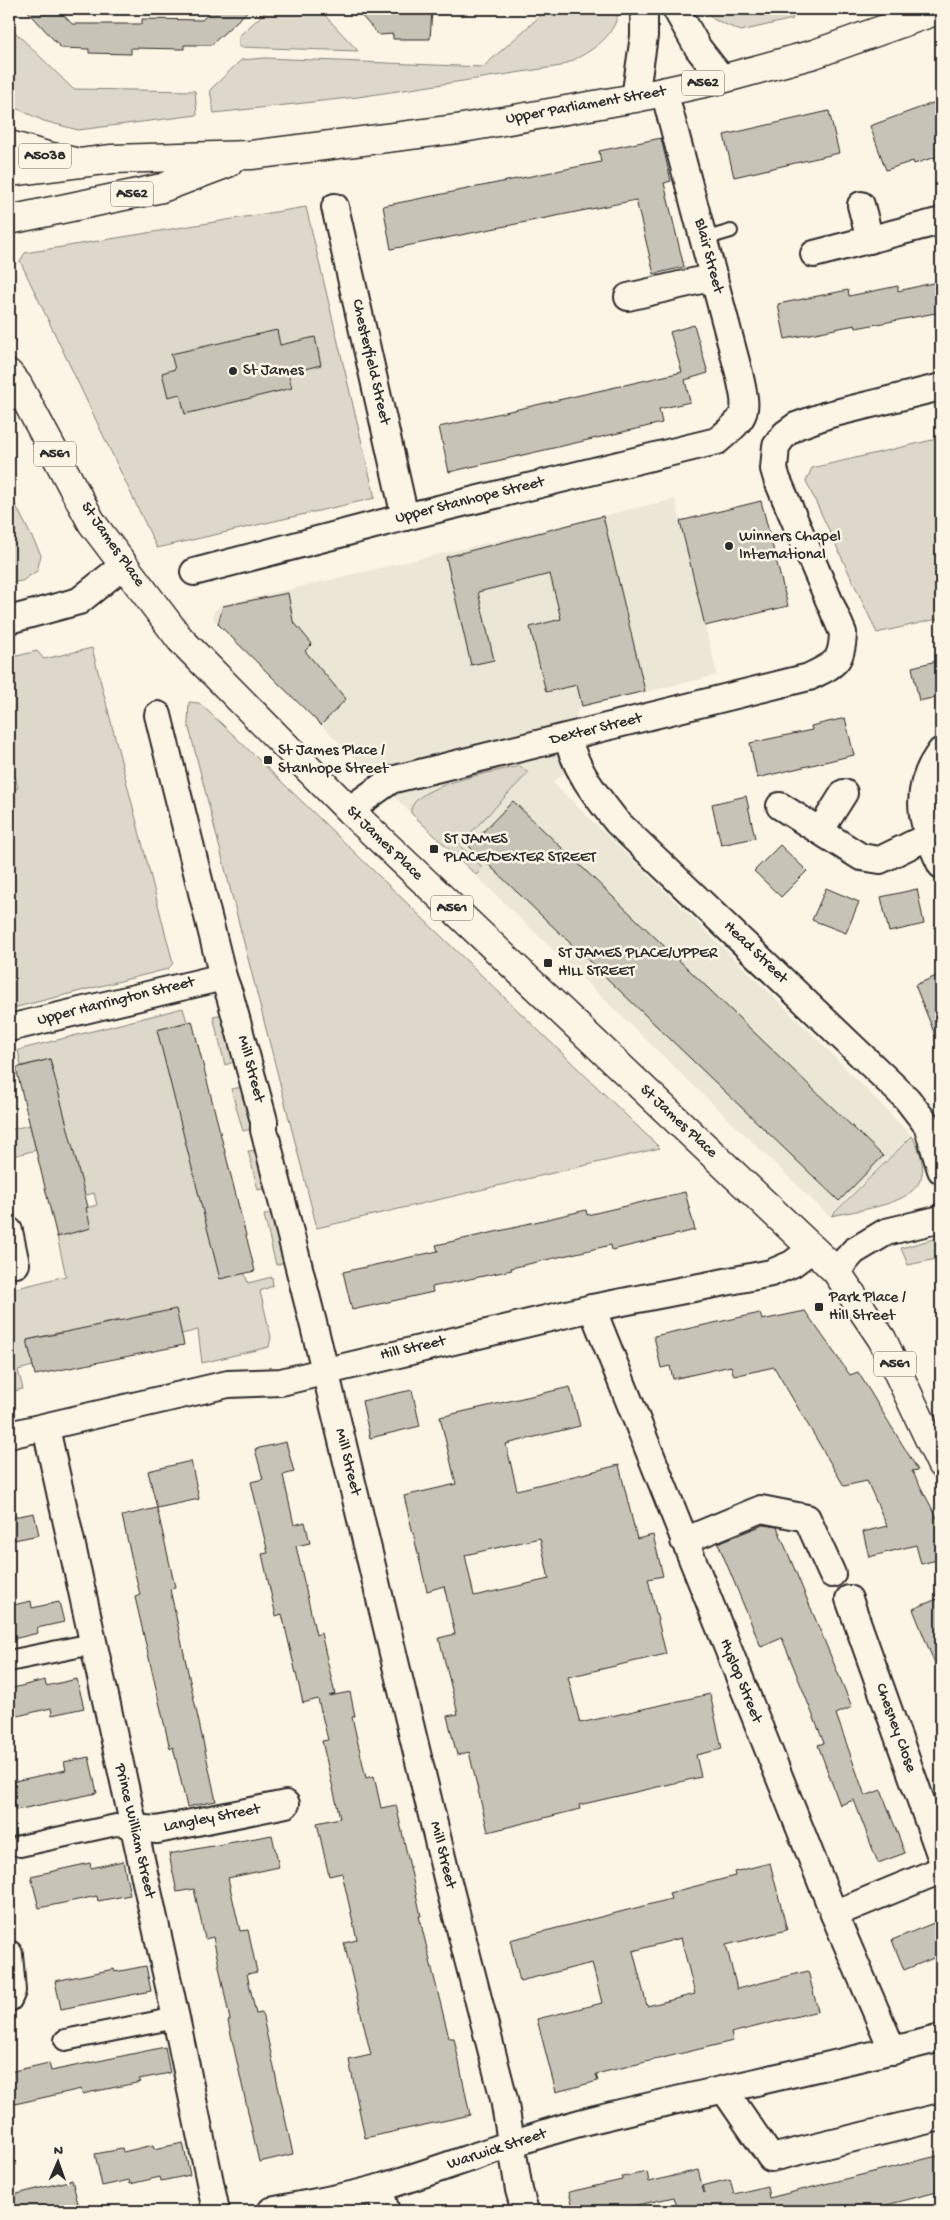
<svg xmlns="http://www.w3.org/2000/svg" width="950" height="2220" viewBox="0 0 950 2220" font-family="'Gochi Hand',sans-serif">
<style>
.built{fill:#ece6d7}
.green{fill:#ded8ca;stroke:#84827a}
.building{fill:#c8c3b7;stroke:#2b2b2b;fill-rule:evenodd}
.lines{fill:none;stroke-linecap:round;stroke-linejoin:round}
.service-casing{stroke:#2b2b2b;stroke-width:16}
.pedestrian-casing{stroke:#2b2b2b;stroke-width:24}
.minor-casing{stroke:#2b2b2b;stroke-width:30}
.primary-casing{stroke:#2b2b2b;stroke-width:31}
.trunk-casing{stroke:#2b2b2b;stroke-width:31}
.service{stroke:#fcf5e5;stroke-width:12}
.pedestrian{stroke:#fcf5e5;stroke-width:20}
.minor{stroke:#fcf5e5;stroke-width:26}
.primary{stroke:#fcf5e5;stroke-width:28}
.trunk{stroke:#fcf5e5;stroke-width:28}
.poi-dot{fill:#2b2b2b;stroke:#fcf5e5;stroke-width:2}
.labels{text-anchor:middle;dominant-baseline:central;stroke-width:5;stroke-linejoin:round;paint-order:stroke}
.shield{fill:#fcf5e5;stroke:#6a6863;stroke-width:1}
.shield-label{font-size:15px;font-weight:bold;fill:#2b2b2b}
.street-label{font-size:16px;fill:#2b2b2b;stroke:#fcf5e5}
.poi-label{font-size:16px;fill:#2b2b2b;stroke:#fcf5e5;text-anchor:start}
</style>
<rect width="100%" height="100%" fill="#fcf5e5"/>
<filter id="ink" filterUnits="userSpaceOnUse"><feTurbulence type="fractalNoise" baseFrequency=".02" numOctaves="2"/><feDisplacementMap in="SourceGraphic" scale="10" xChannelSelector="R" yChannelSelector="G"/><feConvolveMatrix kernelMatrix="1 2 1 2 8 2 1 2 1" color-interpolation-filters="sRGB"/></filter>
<g filter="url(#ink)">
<polygon class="built" points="675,499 717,675 578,708 564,774 552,782 813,1035 911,1135 829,1216 411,813 213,619 214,611 222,605"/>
<g class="green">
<polygon points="269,9 319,9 358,51 239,47 239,36"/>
<path d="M548,9h71c-5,32 -31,44 -58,57l-203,31 -144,16 -4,-23 31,-30 24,-2 218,9z"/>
<polygon points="705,9 788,9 793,19 741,31 713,19"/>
<polygon points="9,26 73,89 195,91 197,115 78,130 44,121 9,105"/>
<polygon points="306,207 375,498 157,548 20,261 25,253"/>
<polygon points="941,438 941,618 877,633 806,481 812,468"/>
<polygon points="9,492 41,555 37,571 22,581 9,583"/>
<polygon points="92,648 173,963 168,969 9,1009 9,790 18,788 9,753 9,658 37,651 44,659"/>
<polygon points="189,702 199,703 223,725 660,1148 317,1228 188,724"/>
<path d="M520,766l8,7 -69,72 24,23 -7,7 -65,-62c-3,-28 88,-42 109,-47z"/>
<polygon points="183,1008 187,1022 157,1030 248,1283 272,1277 273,1286 260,1291 271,1337 269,1347 202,1363 198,1330 125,1348 118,1320 83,1329 67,1357 61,1332 27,1340 33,1366 18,1370 23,1389 9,1392 9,1290 66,1276 57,1236 86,1208 97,1205 94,1193 83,1196 50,1059 21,1066 18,1050"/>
<polygon points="223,1014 234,1062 225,1065 213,1016"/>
<polygon points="242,1087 251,1129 243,1131 231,1089"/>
<polygon points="30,1125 36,1150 13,1156 9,1130"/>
<path d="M912,1136c38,67 -36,70 -81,80z"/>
<polygon points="257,1150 267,1188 258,1190 248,1151"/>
<polygon points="273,1213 285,1262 276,1265 264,1215"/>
<polygon points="941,1237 941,1258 908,1265 901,1248"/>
</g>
<g class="building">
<polygon points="26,9 58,9 72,24 142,24 142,19 202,20 213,9 250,9 211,45 184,45 184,49 131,48 131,54 89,53 89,49 61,48"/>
<polygon points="355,9 432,10 430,39 393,39 393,34 379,35"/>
<polygon points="941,100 941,155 914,164 913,161 886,170 870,126"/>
<polygon points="829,111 839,153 734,177 724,135"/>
<polygon points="661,138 671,181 664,183 684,267 654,274 636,200 391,249 383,206 601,162 599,151"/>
<polygon points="941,281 941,312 856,328 855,325 785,339 778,304 848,290 849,296 898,286 898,291"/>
<polygon points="694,325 708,373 685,380 690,402 659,409 662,423 449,472 439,427 682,372 670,332"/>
<polygon points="277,330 280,345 315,337 321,365 288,373 292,388 185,414 180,394 168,397 162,373 175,369 171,354"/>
<polygon points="761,501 788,606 705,626 680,521"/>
<polygon points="603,516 645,691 582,706 577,685 546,692 530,627 561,619 550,574 478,592 494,660 471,665 446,557"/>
<polygon points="288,593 293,621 312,644 305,651 346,699 321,725 218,624 223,606"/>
<polygon points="941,660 941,696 919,701 912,667"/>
<polygon points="845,718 854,755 757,778 750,743 812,730 811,726"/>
<polygon points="746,796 755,838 721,845 712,804"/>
<polygon points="513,801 883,1156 839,1201 469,846"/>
<polygon points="780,845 807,871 781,897 754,871"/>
<polygon points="826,888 859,902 846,933 812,920"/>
<polygon points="917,889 924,924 889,932 881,897"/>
<polygon points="941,974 941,1047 940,1047 915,985"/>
<polygon points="192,1021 255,1271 220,1279 157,1030"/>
<polygon points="50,1059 88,1207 86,1208 91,1228 57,1237 16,1068"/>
<polygon points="685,1192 695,1230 612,1250 611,1245 511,1268 512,1270 432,1287 433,1292 352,1310 343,1272 438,1251 436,1245 522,1226 522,1225 586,1210 587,1215"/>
<polygon points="176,1309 184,1345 35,1375 27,1340"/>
<polygon points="805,1311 850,1375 858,1372 918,1470 912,1471 941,1525 941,1559 921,1564 916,1545 869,1557 863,1532 887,1526 867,1481 844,1486 774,1367 734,1376 731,1366 673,1379 670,1366 661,1368 654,1336 760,1313 762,1320"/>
<path d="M570,1387l10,39 -74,18 11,46 102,-25 18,74 16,-4 10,41 -15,3 18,75 -98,23 12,46 130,-29 12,55 -26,6 5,22 -122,28 1,4 -92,23 -19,-80 -12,3 -10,-39 11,-2 -19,-76 16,-4 -11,-48 -17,5 -23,-95 52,-12 -16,-67zM540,1538l9,41 -75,17 -9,-41z"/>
<polygon points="412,1390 420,1426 370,1438 362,1401"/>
<polygon points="286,1442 294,1472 283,1475 294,1525 305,1522 310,1543 296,1546 316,1635 321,1633 335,1694 329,1696 350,1692 355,1716 352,1717 366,1778 374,1776 381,1808 396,1805 421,1916 419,1916 449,2038 454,2038 470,2115 365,2138 349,2060 371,2055 344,1943 357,1940 342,1873 329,1876 317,1823 340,1818 322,1741 328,1740 318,1699 303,1703 282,1614 276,1616 262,1554 268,1553 251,1482 263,1479 255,1449"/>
<polygon points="191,1461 199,1499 157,1508 148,1471"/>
<polygon points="157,1508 175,1587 170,1589 216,1801 187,1807 173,1747 170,1749 135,1597 140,1595 122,1516"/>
<polygon points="34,1513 39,1535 9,1541 9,1518"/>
<polygon points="763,1525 777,1527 852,1707 836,1714 865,1796 881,1790 905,1853 878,1863 854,1800 840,1805 818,1745 824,1743 782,1638 761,1647 718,1543"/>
<polygon points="937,1599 941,1610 940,1677 913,1609"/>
<polygon points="31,1601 32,1608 59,1602 64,1622 37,1628 38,1633 9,1640 9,1606"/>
<polygon points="77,1679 84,1708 52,1715 51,1708 9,1718 9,1689 45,1680 46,1686"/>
<polygon points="89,1757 97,1793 16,1810 10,1782 66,1770 64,1762"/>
<polygon points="272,1835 279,1867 228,1878 240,1931 248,1930 257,1972 247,1974 256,2014 262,2013 293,2154 259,2162 228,2021 230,2020 213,1937 205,1939 194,1889 177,1892 169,1854"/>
<polygon points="123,1861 130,1895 98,1901 97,1896 39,1908 31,1876 90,1863 91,1868"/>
<path d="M770,1863l17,67 -61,15 11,44 71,-18 10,40 -87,22 2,8 -137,33 2,7 -42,11 -19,-73 65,-16 -10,-40 -72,18 -10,-41 161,-41 -2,-6 66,-17 -1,-4zM681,1938l14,56 -48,12 -14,-55z"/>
<polygon points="941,1920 941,1955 904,1970 892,1940"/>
<polygon points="146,1966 151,1991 61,2009 55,1981 114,1969 115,1972"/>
<polygon points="165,2047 170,2073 139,2079 141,2082 82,2094 81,2089 15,2104 9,2072 49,2063 51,2071"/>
<polygon points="183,2143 190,2175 161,2181 160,2177 130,2184 129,2180 102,2186 95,2154 122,2149 123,2152 153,2145 154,2149"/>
<polygon points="941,2155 941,2191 863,2211 696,2211 695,2207 678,2211 674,2197 610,2211 574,2211 569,2192 622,2180 622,2177 647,2172 649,2182 698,2170 704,2193 702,2186 730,2179 734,2194 767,2186 769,2198"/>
<polygon points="72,2180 80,2211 9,2211 9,2196"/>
</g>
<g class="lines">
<defs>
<polyline id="service" points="704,239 731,231"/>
<g id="pedestrian">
<polyline points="9,1661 92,1644"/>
<polyline points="20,1846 116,1825 134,1828"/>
<polyline points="65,2040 176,2018"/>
</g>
<g id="minor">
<polyline points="676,9 698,48 722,79"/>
<polyline points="635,98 644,36 644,9"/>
<polyline points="861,205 870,240"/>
<polyline points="335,207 405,517"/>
<polyline points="814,254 941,221"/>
<polyline points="628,297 714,277"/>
<path d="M194,572l211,-55 312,-76c32,-27 31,-27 22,-68l-75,-282"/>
<polyline points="9,620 79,601 124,565"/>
<polyline points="158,715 223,977 230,996 264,1121 264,1130 325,1370 447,1878 504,2099 519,2190 525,2211"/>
<path d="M567,737c11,37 27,56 50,85l290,277 20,26 14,45"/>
<path d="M941,751c-30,40 -20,72 0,114"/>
<polyline points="780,806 861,857 880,860 927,837"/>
<path d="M349,810l42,-30 418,-103c26,-13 33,-14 34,-44l-66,-154 -3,-10 2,-23 9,-12 11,-8 31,-11 114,-28"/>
<polyline points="820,831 844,793"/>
<polyline points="9,1028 223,977"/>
<polyline points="9,1231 16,1264"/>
<polyline points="836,1271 854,1251 886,1232 941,1219"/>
<polyline points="592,1308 834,1914 893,2051"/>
<polyline points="46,1428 176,2018 216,2211"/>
<polyline points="9,1435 228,1384 281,1382 592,1308 771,1273 792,1264 812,1249"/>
<polyline points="684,1541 761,1509 807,1518 832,1574"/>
<polyline points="849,1599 941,1857"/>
<polyline points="134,1828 157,1830 286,1804"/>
<polyline points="834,1914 941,1870"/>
<polyline points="9,1954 12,1991 9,1998"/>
<polyline points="725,2091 771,2158 941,2117"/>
<polyline points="379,2188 386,2211"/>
<path d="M271,2211c36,-8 75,-13 111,-24 70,-21 138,-49 209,-67 116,-28 234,-52 350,-82"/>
</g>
<polyline id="primary" points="9,145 47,156 75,162"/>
<g id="trunk">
<polyline points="9,172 112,159 251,155 323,146 457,129 635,98 722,79 814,54 941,9"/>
<polyline points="9,220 162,188 228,163"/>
<polyline points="9,374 18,385 92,523 180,639 349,810 836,1271 882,1339 941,1464"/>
</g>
</defs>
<use href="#service" class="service-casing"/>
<use href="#pedestrian" class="pedestrian-casing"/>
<use href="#minor" class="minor-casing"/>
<use href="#primary" class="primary-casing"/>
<use href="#trunk" class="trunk-casing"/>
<use href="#service" class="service"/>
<use href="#pedestrian" class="pedestrian"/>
<use href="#minor" class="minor"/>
<use href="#primary" class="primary"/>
<use href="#trunk" class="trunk"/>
</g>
</g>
<g class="poi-dot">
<circle cx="233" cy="371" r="5"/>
<circle cx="729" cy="546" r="5"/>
<rect x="263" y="755" width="10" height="10" rx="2.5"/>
<rect x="429" y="844" width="10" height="10" rx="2.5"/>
<rect x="543" y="958" width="10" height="10" rx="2.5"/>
<rect x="814" y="1302" width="10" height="10" rx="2.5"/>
</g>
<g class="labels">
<g class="shield">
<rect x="682" y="70.5" width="42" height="25" rx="4"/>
<rect x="19" y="143.5" width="52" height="25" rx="4"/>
<rect x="111" y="181.5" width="42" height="25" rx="4"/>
<rect x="34" y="441.5" width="42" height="25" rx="4"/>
<rect x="431" y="895.5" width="42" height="25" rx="4"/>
<rect x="874" y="1351.5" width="42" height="25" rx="4"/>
</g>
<g class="shield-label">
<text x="703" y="83">A562</text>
<text x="45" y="156">A5038</text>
<text x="132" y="194">A562</text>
<text x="55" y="454">A561</text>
<text x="452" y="908">A561</text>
<text x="895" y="1364">A561</text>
</g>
<g class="street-label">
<text transform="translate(586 106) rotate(-10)">Upper Parliament Street</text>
<text transform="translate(708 256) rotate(75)">Blair Street</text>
<text transform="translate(370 362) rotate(77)">Chesterfield Street</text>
<text transform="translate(470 501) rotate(-14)">Upper Stanhope Street</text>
<text transform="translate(112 545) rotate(55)">St James Place</text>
<text transform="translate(596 730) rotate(-14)">Dexter Street</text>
<text transform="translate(384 844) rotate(44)">St James Place</text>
<text transform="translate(755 953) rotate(44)">Head Street</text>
<text transform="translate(116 1002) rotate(-14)">Upper Harrington Street</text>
<text transform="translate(250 1069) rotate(75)">Mill Street</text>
<text transform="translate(678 1122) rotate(43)">St James Place</text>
<text transform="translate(413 1349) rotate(-13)">Hill Street</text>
<text transform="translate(347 1462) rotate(76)">Mill Street</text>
<text transform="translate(740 1681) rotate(68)">Hyslop Street</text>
<text transform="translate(895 1728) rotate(70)">Chesney Close</text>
<text transform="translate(212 1819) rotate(-11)">Langley Street</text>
<text transform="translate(134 1831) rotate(77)">Prince William Street</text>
<text transform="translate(442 1855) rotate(76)">Mill Street</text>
<text transform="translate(497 2150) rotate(-18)">Warwick Street</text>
</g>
<g class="poi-label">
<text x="243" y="371">St James</text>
<text x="739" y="537">Winners Chapel<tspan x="739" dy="18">International</tspan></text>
<text x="278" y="751">St James Place /<tspan x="278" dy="18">Stanhope Street</tspan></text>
<text x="444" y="840">ST JAMES<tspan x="444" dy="18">PLACE/DEXTER STREET</tspan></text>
<text x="558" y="954">ST JAMES PLACE/UPPER<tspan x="558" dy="18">HILL STREET</tspan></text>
<text x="829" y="1298">Park Place /<tspan x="829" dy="18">Hill Street</tspan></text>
</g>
</g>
<rect width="950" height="2220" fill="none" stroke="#fcf5e5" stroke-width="30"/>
<rect x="15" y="15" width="920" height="2190" fill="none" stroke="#2b2b2b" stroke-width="2" filter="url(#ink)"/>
<g transform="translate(58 2162) rotate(2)" stroke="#fcf5e5" stroke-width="4" paint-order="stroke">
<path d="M0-4L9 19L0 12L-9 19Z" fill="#2b2b2b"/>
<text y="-8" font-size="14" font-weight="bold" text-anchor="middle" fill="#2b2b2b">N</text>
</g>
</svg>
